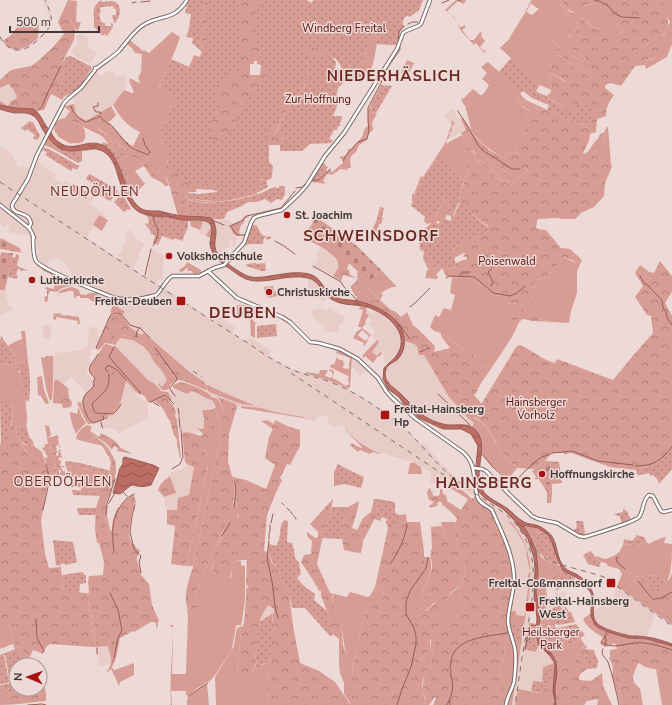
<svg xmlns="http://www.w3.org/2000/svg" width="672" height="705" viewBox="0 0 672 705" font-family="'Nunito Sans',sans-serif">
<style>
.built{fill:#e7ccc8;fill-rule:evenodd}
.grass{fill:#d79d94}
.forest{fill:url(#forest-crowns);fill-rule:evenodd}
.cemetery{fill:url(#cemetery-stones)}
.park{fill:url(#park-dots)}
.water{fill:url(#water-waves);stroke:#975d56}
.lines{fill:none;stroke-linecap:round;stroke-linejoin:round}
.stream{stroke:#975d56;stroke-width:1}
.secondary-casing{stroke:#7a6a67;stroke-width:4.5}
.secondary{stroke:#fff;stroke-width:2.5}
.rail{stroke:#7c716f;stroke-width:1;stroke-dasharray:5 5;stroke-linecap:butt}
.poi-dot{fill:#a71313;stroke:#eddad7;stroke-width:1.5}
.labels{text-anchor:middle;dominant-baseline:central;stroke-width:3;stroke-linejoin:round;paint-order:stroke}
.park-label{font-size:11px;fill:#5a0f0c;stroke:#eddad7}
.poi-label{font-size:11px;font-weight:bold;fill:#3f3837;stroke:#eddad7;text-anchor:start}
.quarter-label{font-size:13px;letter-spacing:1px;fill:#6c2721;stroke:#eddad7}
.district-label{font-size:15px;font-weight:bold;letter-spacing:1px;fill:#6c2721;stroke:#eddad7}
</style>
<defs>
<pattern id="forest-crowns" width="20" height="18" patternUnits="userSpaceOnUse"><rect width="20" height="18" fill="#d79d94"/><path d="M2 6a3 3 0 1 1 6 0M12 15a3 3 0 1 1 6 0" fill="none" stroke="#b0817a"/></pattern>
<pattern id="cemetery-stones" width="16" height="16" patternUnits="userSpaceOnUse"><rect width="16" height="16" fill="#d79d94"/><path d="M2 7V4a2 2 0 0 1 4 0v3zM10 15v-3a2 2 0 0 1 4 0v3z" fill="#b0817a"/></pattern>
<pattern id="park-dots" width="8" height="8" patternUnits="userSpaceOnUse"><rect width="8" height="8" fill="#d79d94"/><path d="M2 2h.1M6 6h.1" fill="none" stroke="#b0817a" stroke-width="1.8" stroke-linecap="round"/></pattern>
<pattern id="water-waves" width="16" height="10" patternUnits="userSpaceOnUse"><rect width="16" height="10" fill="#bd6d63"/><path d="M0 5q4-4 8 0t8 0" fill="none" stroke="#9b5b52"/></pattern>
</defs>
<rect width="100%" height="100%" fill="#eddad7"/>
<g class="built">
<polygon points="44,0 46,0 52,17 51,24 48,31 33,45 26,50 19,51 14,51 5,46 0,39 0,35 8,46 14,49 18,49 32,44 45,32 49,24 50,19"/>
<polygon points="81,33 89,38 87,47 97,52 91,63 89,63 75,56 71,51 78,43 76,40 76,36"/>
<polygon points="95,72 97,72 101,76 107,72 114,72 117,77 120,75 125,76 127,82 124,84 126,88 113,105 86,121 78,116 76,114 73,97 81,93 82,91 81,91"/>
<polygon points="9,84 11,86 17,95 17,98 11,101 8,106 0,101 0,88"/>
<polygon points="452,109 456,113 456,114 454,121 456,116 459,117 461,119 466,130 449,139 448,138 450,135 449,133 452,129 452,124 444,115"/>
<path d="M2,147l10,7 6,14 5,-2 9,4 4,-10 9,8 11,6 -2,4 10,6 2,-3 3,2 -1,2 4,2 -2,3 17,10 4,-5 3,2 -4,7 16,11 -2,3 -5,-3 -12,22 18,12 1,2 11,7 10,-18 -3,-2 3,-6 3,-2 6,8 8,6 -11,25 13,8 5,-28 13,6 -1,24h-5l-1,5 18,11 33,22 4,-6 23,16 -3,6 14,9 3,-5 4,2 18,12 -3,5 15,9 9,4 28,8 25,10 31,19 22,16 22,21 7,1 1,2 -1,1 3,4 25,26 47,32 12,11 10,13 7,12 -2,1 4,14 1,10 -4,48 -6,31 12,3 3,-7 11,11 4,7 -11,4 -1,15 -9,-1 -2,10 -13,-2 -3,16h-3l16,-101 3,-25v-9l-1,-9 -5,-16 -6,-13 -9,-11 -1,1 12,16 6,14 -1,1 4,19 -7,44 -7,-1 -5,-4 3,-16 1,-22 -6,-27 -16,-36 1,-2 -18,-12 -1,1 -24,-16h1l-2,-1h-1l-5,-3v8l-14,-2 1,-10 -13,-9 -9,-3 -15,-4 -14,-5 -1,1 -16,-8 -12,-10 -9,-11 -6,3 -9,-5 2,-6h-11l-4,6 -3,-2 -70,-12v-2l-4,1 -1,-3 -18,-6v1l-7,-2 -8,-15 -12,-9 -47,-40 -3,2 -12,-9 -7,-11 3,-3 -28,-16 3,-7 -30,-11 2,-2 -1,-1 1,-3 -6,-6 1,-2 -11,-7 -3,3 -3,-1 -3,8 -6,-4 -4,-6 -1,-3h3v-3l-2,-1 -2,-14 -4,-1h-3v1l-1,-1 -7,-1 -1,1 -4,-2 -3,-1 -2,2 -3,-3 3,-6 -3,-1 -3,4 -2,-1 -2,-6v-73zM156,288l5,3v2l-2,3 5,3 -7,11 -11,-7 2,-5 -1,-4 6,-2z"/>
<polygon points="214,218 224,219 230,221 233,224 232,225 237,234 238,240 236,240 236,246 232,246 231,240 229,240 230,248 225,248 225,252 219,252 217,254 215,245 216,231"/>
<polygon points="203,221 209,223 211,227 206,236 198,233"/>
<polygon points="321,247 332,254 337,262 338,267 333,276 315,266 310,272 319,258 316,256 316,254"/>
<polygon points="307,278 311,279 316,282 327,297 324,302 319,298 310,298 309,297 309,294 310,294 310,293 309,292"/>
<polygon points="306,288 305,294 303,299 296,300 296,296 292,296 291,290"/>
<polygon points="0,290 5,290 8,295 6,297 9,306 12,307 13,310 1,314 0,315"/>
<polygon points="329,307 331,308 331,309 333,311 336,312 338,314 344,316 345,317 342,324 338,326 338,333 324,331 324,325 321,325 320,323 319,323 317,320 315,321 312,315 311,311 319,308 327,311"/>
<polygon points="367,310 374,315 373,313 375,311 389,321 390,321 397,329 399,335 400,344 397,352 393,357 385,364 383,362 385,359 383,357 384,355 380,352 377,356 372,352 379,342 372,336 376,330 369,324 372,321 369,317 369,315 366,312"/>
<polygon points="43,325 48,325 51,327 51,329 52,329 50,339 44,339 44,338 43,338"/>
<polygon points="89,327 98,328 98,336 100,337 95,348 93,348 91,349 89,359 90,363 87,368 87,373 94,380 92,383 93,385 85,392 71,376 64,384 58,380 53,380 53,356 55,355 55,353 67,352 79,350 88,346"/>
<polygon points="120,338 129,339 137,342 149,352 154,362 163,372 167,380 162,387 156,381 155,384 148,380 115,347 115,345"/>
<polygon points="405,341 416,345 424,355 449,397 474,423 472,427 463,425 451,426 443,424 425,416 409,405 409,401 387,382 385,373 386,368 389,364 395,361 405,344"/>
<polygon points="352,357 358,361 367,369 360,376 356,371 355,368 351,368"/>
<polygon points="126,380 136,392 137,396 147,402 149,417 147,419 126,429 119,434 118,432 115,429 101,427 100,423 107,420 106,419 108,414 120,403"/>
<polygon points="171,389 187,394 192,391 201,395 205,398 214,401 216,407 208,410 202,410 204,418 204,428 201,429 197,429 200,431 193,433 185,432 182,433 180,432 178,419 177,416 175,406 168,393 168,391"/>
<polygon points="187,464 194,466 189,495 177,510 167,510 164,497 176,493 170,473 172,472 181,470"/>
<polygon points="563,566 564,566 581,570 604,577 672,625 672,626 655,614 647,637 630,636 603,627 595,620 593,613 593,611 597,609 601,606 611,605 616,587 600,576"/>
<polygon points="554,586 559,594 565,591 567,594 564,597 567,603 564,604 566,607 562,609 560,605 547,611 544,599 548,599 556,595 552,587"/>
<polygon points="268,604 274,609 273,613 260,622 261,617"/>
<polygon points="113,641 111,664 99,666 96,647 102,647"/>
</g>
<g class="grass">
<polygon points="68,0 77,1 76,21 81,23 77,32 76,28 75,30 70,18 63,11"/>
<path d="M456,0h10l-2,4 -6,-3 -11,10c7,6 8,9 13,16l5,-2v3l-3,2 8,10h4l6,-8 2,1 -1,3 4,5 -5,6 4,4 3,-1 -3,3 -8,-10 -2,2 -13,-14 -7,-14 -9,-7z"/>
<path d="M531,0h1l-6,13 1,-1 5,3 7,-6 -8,-5 1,-4h28l10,12 9,1 2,-2v-3c4,-4 10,-3 15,-5 8,6 12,16 20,23 2,2 5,3 8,5l-2,2 -8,-3 -3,3 -19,-7 -9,-7 -11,-3 -2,1 -3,-3 -8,-12 3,13 13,6 4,5 -4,5 -2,5 -14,-11c4,6 11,10 14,16l-3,7 15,9 -1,4 -2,1 -14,-9 -17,-13 8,8 -2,3v4l-4,2 -3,9 17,15v1l-18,-10 1,3 1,15 -11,-5 -40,-37 8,-8 -1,2 4,-6 -1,1 15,-24z"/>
<path d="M666,0h6v44l-5,13 -21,12 -1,-4 1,-4c2,-1 4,-1 7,-2 6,-3 4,-10 3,-15l-7,6 -12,2 2,-4 9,-4 5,-5 11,-5 6,-12 -2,-3 -9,-10z"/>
<polygon points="111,23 113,24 113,27 107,36 104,34 103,36 94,27 95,25 100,25 104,31 105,31 109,29 109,26 111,26"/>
<path d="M172,32l8,5 -5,14 -16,37v1l18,7 -16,36 7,28 -3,11 2,3 -1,5 3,7h-4l-4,-4 -10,-5 9,-6c-3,-4 -5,-11 -9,-14 -7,-5 -17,-6 -25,-9l-1,1 -8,-2 3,-3 -4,-4 -2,5 -2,-2 -3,-7 -18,-13 -4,1 -8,-5 -1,-3 8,5 25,-15 5,9 -8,8c10,6 14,18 25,23l7,-14c-12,-5 -21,-16 -27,-27l11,-15 8,3 2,-1 -5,-11 1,-3 9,5 1,-1 -2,-4 3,-6 1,-18 -7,-1 -3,-5 -5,-4 3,-4 13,11 1,-1 5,3z"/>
<path d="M373,33l5,4c-2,10 -4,35 -13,41 -3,3 -7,4 -12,4z"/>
<path d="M558,55c6,3 11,7 17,10 5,3 12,5 17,9l-2,2h-2l-31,-19z"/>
<polygon points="407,60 414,63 404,82 403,82 405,77 401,73"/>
<path d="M488,62l25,22 9,12 4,4 17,8 -1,3 -17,-7 -8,-6 -1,1 8,9 6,3 -3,5 -2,7v8l-3,7 -4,4 -2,11 -3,1 -4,-1 -2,1 -2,5c-15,-9 -25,-16 -35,-30h1l-6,-24h-1l-3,-6v-1l2,1 10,-10 7,6h2l3,-3 4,-7 -7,-6 5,-6 -6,-6z"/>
<path d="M371,104l1,8 5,2 -5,8 1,8c-5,3 -5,5 -6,10l-8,5 -3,7 -5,4 -1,4 1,8h-3l-1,2 -7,-1 -3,3h-1l-4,3 -3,-1h-2l-4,7 2,1v1l7,-1 4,-2c-6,3 -12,4 -18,3l-1,-1 -2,1 -4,-2v-1c8,1 14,-5 19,-11l1,1v2h1l11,-9v-3l-4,-3 6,-1 3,-5v-2h3l11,-12 3,-9 3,-2v-15z"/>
<path d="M65,118l18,9c6,11 1,18 -11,16l-1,1 -14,-8 1,-1 -3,-3c-2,-8 2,-13 10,-14z"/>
<path d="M453,119v3l2,2 -3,2v5l-3,2 1,2 -1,1v2l-2,1 -1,5 16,-9 6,9h2c1,-3 -2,-7 -2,-11l2,-1 5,8 6,14 8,6 2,4 20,10c3,-4 10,-2 14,-6l3,2 -13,10 -2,5c-16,-5 -31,-17 -42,-29l-1,-4 1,-1 7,10 17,12 15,9 -1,-4 -21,-11 -9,-7 -6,-10 -6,-1v20l2,1 -5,13 -16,-16 -11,-9 -12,16 -13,29v-9h2l7,-18 2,1 22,-34 7,-19 -1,-1z"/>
<polygon points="608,127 611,165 609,160 602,161 595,155 597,150 602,149 605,142 604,132 607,127"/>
<polygon points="130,154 137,159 144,166 135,171 145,184 133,195 127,181 128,175 120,160"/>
<path d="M256,192l1,2c-15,4 -63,16 -72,1l2,-2c7,13 36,6 48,3 7,-1 14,-2 21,-4z"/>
<path d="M444,197l6,3 -3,10 6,3 6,-12v-2l29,28 -8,-6 -21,-19 -8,19v-5l-4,-1 -2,4 -2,-1 -2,4 -4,-1 -10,3 -3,-3 1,-4 5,3c8,-3 11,-15 14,-23z"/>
<path d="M250,214h1l-3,1 -1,3h-2l-1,5 -3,2 -2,7 1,3 5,-1v1l-8,1 -4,-3 -3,-7 12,-6c2,-4 5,-5 8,-6z"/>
<polygon points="99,215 108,220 102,231 93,225"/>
<path d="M190,221c16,0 24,-2 21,17l-5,-2 5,-9 -2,-4 -6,-2 -3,9c-7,-3 -10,-2 -10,-9z"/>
<polygon points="429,257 431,257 433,265 435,269 441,265 442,268 436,275 438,277 437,279 425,278 427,270 431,268 429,263"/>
<polygon points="563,257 576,263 580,259 582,261 582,260 577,271 577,293 571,311 569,323 552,322 538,319 538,316 531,313 515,315 499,313 516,317 509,321 523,319 519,322 512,337 493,366 485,368 482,368 474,355 471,355 441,333 434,331 430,327 435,315 439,317 444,308 451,310 455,295 450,293 452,277 473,279 495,295 502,296 506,298 508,301 499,301 511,304 513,303 524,307 535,305 531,299 542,291 535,287 533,284 537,280 547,277"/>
<path d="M187,262l14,8v3l-5,1h-14l1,-1 1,1 2,-1 1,1h2v-1l1,1h3l-1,-3h-5l1,-2 -2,-1 -2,3 -4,1 -1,-2c4,-3 6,-3 8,-8z"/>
<polygon points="640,265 649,272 654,273 651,279 646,276 640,281 635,273"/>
<path d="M381,270l16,17c-5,-1 -11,3 -16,6l1,1 -4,1 -4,-2 -5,-5 -2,1 12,10c-10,3 -8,1 -15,-4 -5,-3 -7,-3 -10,-8l4,-3 3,-10 8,8z"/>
<polygon points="237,305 247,305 247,310 256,311 252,319 256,324 255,325 255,338 251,336 250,319 251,317 253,317 253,316 237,316"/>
<polygon points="360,306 367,307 366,309 367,310 366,313 369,315 366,320 366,321 365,322 366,323 362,328 371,335 369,338 368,338 369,336 362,330 358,335 365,341 366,340 366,339 368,340 365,345 363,346 364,343 353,338 357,331 361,329 361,327 358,327 363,310 359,309"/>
<polygon points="54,313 56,314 57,313 57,314 59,313 61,314 61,315 62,315 63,314 63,315 64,316 65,315 67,316 67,315 72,316 72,317 73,316 79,317 80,324 77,324 78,321 56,317 56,320 53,319"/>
<polygon points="21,331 25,331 28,361 16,363 11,350 8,346 14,342 22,339"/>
<polygon points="117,333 120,335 133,337 139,339 147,345 159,361 167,367 177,380 170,385 170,388 166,390 162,390 158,385 158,383 162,387 167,380 163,372 154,362 150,354 144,347 133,340 120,338 115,345 112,344"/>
<polygon points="377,340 379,342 372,352 377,356 380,352 382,353 379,357 378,356 373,363 365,356 364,358 362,356"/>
<path d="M106,344l10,3 32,33 7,4 6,7 7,1 4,8 -2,1 -5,-5 -15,7 -3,-2c-3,-9 -7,-5 -12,-10 -3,-3 -6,-7 -9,-10 -4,13 -3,22 -13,33l-5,1v3l-1,1 -16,5h-3c-5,-6 -6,-14 -11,-20l2,-2h2l1,4 6,13c-4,-11 -10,-16 -1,-27 3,-2 5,-4 7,-7l-1,-2 2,-5 -5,-5 -1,-5 2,-4 5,-6 8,-13z"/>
<polygon points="337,350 351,357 352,358 350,386 349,389 333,382 305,373 306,372 319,374 320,370 328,370 325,376 331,378 333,374 332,373 332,372 329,371 330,369 334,371 334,373 332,377 335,380 335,379 346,386 349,384 348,380 349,376 348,376 330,367 332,364 334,365 337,357 338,358 338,359 344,361 343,363 345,364 343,366 343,368 349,369 349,361 350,361 350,358 336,353"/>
<polygon points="45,356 53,356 53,385 52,399 50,401 46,388 41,357 45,358"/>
<path d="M0,363l9,2 5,-1c8,10 9,23 8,36l4,1c-1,7 3,17 0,24l-9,2 6,17 6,2 5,-1v1l8,6 1,4 -2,-1 -10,1c-8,-6 -13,-19 -16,-29l-4,-2 2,-9 -1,-14h-12z"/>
<polygon points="42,376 44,390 50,406 49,403 47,404 45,403 41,396 38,395 38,393 37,377"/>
<polygon points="55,380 58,380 68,388 67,389 62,404 53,403 54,382"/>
<polygon points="204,382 206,384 207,386 208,385 222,392 256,406 241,404 209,392"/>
<polygon points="211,397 218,399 225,414 220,428 222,429 203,520 193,566 186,566 208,467 205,454 206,444 214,424 219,416 213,409 216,407"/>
<polygon points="241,406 261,408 275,412 304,417 305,418 241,408"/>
<path d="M78,408h1l3,9 4,6 -8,8 -2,3c-3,-8 -6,-14 -6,-22l7,2 1,-4z"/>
<path d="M470,416c21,9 19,19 31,35 5,6 10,12 16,17l-9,12 -19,-17 -8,-11v-8l-4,-11 -5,-6 2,-4 -7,-6z"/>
<polygon points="45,425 49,426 51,435 48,438 58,435 59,445 54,446 51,445 56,466 54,469 54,475 50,475 44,457 48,458 45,452 42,448 45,447 45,444 48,444"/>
<path d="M87,425h1l1,3v5l6,4 -1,2 -5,-1 -3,4 -10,-3c1,-7 5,-10 11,-14z"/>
<polygon points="413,462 421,467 422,474 408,474 410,463 413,463"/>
<polygon points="66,466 78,467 109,475 106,484 101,492 81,491 81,487 71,487 70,482 84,483 84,478 69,476"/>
<path d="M232,476l5,2 -2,2 2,13 -1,15 3,4c-2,11 -12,17 -18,26 -4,8 -7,24 -10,33l20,7c1,-7 1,-14 6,-18l4,1v4l4,1v35l-3,20 -1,4h-4l-1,1 -4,23 -14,22 -7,9 -12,7 -10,9 -3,-1v-4h-15l1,14h-2l1,-1c-2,-25 2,-50 2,-75l-1,-2 -3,-2h4v21l-1,28h13l1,-1 2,-56 -1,-9 5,5h6l-2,-20 4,-12 6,-12 9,-23 10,-19 3,-8v-6c9,-9 8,-25 4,-37z"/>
<path d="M475,496l19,12 -1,2 16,36 6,27h2v1l-2,1 -1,21c-2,2 -2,8 -1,10h-1l-1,5h5v4l8,1 3,-21 2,-17 -1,-1v-3l2,-2 -4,-19 1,-1c-4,-12 -10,-21 -18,-30l1,-1c29,32 21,65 14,104l-2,-1 -7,13 4,7 -1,8h2l-8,53h-7l1,-12 -6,-10 -1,-10 5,-17 1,-8 3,-7 -1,-23 2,-13 -14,-85 -6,-12 -16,-9z"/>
<path d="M106,505h2l-1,10 3,16 2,-1c0,-9 2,-15 6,-23l1,1 -5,10 -1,19 -2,2c-5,-10 -7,-24 -5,-34z"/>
<path d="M441,522h15l-2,8 6,22h7v1l-3,3c2,10 1,26 -6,34l9,16 -34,44 -1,8 -2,10 -6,18 3,10 -2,9h-1l1,-7 -3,-9 4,-22h1v-10l-6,3 -2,-1 11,-8 1,-11 -24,-33v-8l4,-8v-1l5,-12 8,-12v-9h6c4,15 -3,25 -9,38l14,7 -10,9 -9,-5 -2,3c5,7 16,22 22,25 3,-10 3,-24 8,-33 4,-7 11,-10 16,-16 1,-10 1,-18 1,-27l-11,1 -2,-17 -6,-13z"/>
<polygon points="522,525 538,528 544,532 539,533 535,530 536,539 534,540 536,547 534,547 528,533"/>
<path d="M666,537l-2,6 8,1c0,11 0,31 -6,39l-11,-8 -22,2 1,4 13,13 3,6 9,6 1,1v2l6,6 2,7 -51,-36 5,-12 -3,-5 -11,-3 -2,-3 -5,-1 -5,-4v-2l9,3c9,-3 14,-4 18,-14l7,-1 3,3 13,-6 2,3 13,-6z"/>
<path d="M535,551l10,9 15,6c4,6 10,8 16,11l-2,2 -3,-3 -8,-5 -5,3 -9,2 5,8 -8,3 1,12 -3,1 3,11c5,3 9,10 8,16l-16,-3 1,-13 -4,-19 2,-20z"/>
<path d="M375,587l9,3 -1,8 -9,5 -5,-1c-6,19 -12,39 -14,59l-2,1 -1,13 1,27 -2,2 -7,-10v-11l-4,-10 -1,-9 7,-9c-2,-10 -3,-19 -5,-29 -1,-9 -12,-24 -7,-32l13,3 3,-5 18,5 2,-1z"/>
<polygon points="86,593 89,593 90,598 90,602 94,625 96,647 94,647 94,646 92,627 87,594"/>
<path d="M591,613c1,10 8,15 17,19l-4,6c-8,-5 -17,-10 -21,-19z"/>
<path d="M9,625c5,16 6,23 21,32v3l-7,-4 -6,-6 -6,2 -11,5v-2l15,-6 -2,-5 -13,5v-20z"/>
<polygon points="238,627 239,627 241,631 237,676 250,675 255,667 258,669 264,664 266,663 268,665 267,685 268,705 216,705 215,677 234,646 236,632"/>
<polygon points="580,638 585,645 578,651 579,653 573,663 564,667 559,672 556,687 557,697 557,705 556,705 555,687 557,673 557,664 559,662 555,649 571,644"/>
<polygon points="613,641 618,641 621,645 620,650 610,657 615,666 615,672 619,688 622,705 620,705 616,688 612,676 613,669 612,664 609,658 610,657 610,650 617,649 615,643 606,647 604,646"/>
<polygon points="134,663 134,675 120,682 119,686 112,671"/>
<path d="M554,663c3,9 -1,17 -1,26 0,6 2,10 1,16h-39l3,-16 26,5 6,-25 -1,-2 -6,1v-1z"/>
<polygon points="656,669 666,674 672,679 672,705 662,705"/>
<polygon points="207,684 209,705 187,705 187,700 188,698 200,688"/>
</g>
<g class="forest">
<path d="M204,0h103l4,3 3,-3h109l-4,10 -10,7 -1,-2 -4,3 -2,6 2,2 -4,5 -3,14 -21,-1 2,-7 -5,-4 -20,49h-2l-5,-7 -1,1 -5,-12 -5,-6 -1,1 -5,-5c-7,0 -14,1 -20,5l-2,20 -5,13 -9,15 -5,1 -2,3 -11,23h10l-5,11h-11v17l-11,18 7,-1 2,5 -9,3 -49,2 2,1 -15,-1v3h-7l-4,3 5,21 -12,-1c-3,-9 -6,-19 -8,-28 -2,-6 -5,-11 -5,-18 1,-4 3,-5 3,-9l-7,-28 33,-77 5,2 3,-5 -1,-17 4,-3 -4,-9zM254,61h3v3l4,1 -1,10h-10v-11h4z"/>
<path d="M560,0h106l-6,9c8,8 12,16 3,25 -2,2 -5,3 -8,4 -3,2 -5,5 -8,6 -4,3 -7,3 -10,7l12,-1 7,-6 2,-1 2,7 -3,4v2l-5,3 -5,1 -2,5 -10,1 -14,20c-6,-2 -12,-5 -16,0v2l9,7c-5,7 -8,12 -8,21l-9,3 -1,13 -6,2 -1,7 -6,12 2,1c6,-4 7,-11 13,-15l2,-5 4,-2 1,11 -4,8 -4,-1 -2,5 7,6 6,-3 4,9 -4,9 -3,7 -1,13 -10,11 -13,6 -6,6h-12l-7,-1 -18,1 -1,3 -1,6 2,1 8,1 15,18 9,1 12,11v1l-2,-2 -4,4 -4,-3 -9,-3 -16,20 -10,3 -4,4 2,3 7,4 -4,5 -6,2 -1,1 4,6v2h-11l-11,-4 -2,1 -12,-3 1,-1 8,1 -2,-3 -4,-2 -7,-1 -22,-16 -27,-3 -3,-6 13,-3 -1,-4 12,-4v-2h-4l2,-3 -1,-1 -10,5 -1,-9 7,-4v-2l17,-5 11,-7v-5l-18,-15 -11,-11 2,-11 8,-18 -2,-2v-21l3,-1 9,13 9,7 24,12v3h-2l-26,-16 -6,-5 -7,-10 -1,1 1,4c10,11 27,25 42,29l2,-5 13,-10 -3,-2 -2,2 -4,1 -5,3 -2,-1 -1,1 -20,-10 -2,-4 -8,-6 -6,-12v-2l-5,-8 -1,1c-1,4 2,8 1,11h-2l-7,-11 5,-3 -5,-11 2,-1 14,21 12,11 16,9 3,-6 5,1 3,-1 2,-11 4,-4 3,-7v-8l2,-7 3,-5c-6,-3 -10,-7 -14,-12l1,-1 8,6 17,7 1,-3 28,13h3l15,7 -9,-18c-10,6 -15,-2 -23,-7 -4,-3 -7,-2 -10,-7l4,-4 -1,-17 -4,-3 1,-1 19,11 1,-1 -17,-11 1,-8 2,-5 4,-2 -1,-6h2l1,-1 -8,-9 17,14 14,9 2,-1 1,-4 -15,-9 -5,-5 2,-2 4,3 2,-3 -4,-6c-4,-1 -7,-6 -10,-10l1,-1 9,8 3,4 7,-10 -4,-5 -4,1h-3c-5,-6 -12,-13 -10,-21l9,13 3,3c8,-5 16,6 22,9 6,3 13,4 19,7l3,-3 8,3 2,-2c-4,-3 -12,-6 -14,-9 -2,-2 -1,-4 -3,-6 -3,-5 -7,-10 -11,-13 -9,3 -14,-1 -15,10 -12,0 -14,-5 -21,-13zM558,55c11,6 21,13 32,17l1,3 -1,1h-2l-30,-19z"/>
<path d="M63,11l7,7 5,12 -1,10 -12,22 1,20 -5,9 6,6 -2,3 -11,-6 -7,16c-7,1 -9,-1 -15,-1 -10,-1 -20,-1 -29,-4v-4l8,5 3,-5c10,-3 5,-6 2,-12 -2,-1 -3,-3 -4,-5l-9,4v-8l11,-10 20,-4 7,-5 15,-14 11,-13 -6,-12z"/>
<path d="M39,24l-1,14c-11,10 -24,18 -35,3l8,-6 8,-10 3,2 1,-2 13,3z"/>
<path d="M74,104l2,9 3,6 8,5 4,-1 5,2 3,5 10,6 3,7 2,2 2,-5 4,4h-1l-1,3 7,2 1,-1c8,3 17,4 25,9 4,3 7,9 9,14l-9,6 -7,-11 -7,-7 -7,-4 -16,-5 -12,-14 -37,-18 5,-7 -6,-4 1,-1z"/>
<path d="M311,226l3,9 11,7v2l7,5h2l15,14 -2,6 2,1 1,5 5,2v1l-12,-3 -2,6 -8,-5c1,-2 4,-6 5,-8 3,-13 -21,-23 -30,-28v-12z"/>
<path d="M660,261l12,15v16l-7,11 7,13v133l-9,10 -11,6 -16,5 -26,-3 -39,-14 -7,1v-1h-10l-4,2 -5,6 -11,8 -17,-1c-6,-5 -11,-11 -16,-17 -7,-10 -17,-37 -34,-34l-18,-20 -25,-42h-5c-1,-2 -1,-7 -2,-9 -2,-2 -9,-4 -12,-5l-4,-13v-2c-2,-2 -4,-5 -7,-7 -10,-9 -24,-15 -38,-18l1,-4 -3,-2v-1l-3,-6v-2c7,-6 7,-6 6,-15l4,3 -3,10 -4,3c3,5 5,5 10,8 6,4 5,7 15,4l-12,-10 2,-1 5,5 4,2 4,-1 1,1 -3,5 11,10 5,2 5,5 6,-5 6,13 6,5 16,16 -1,6 16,-4 -9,-12v-3l30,22h3l8,13h3l8,-2 -12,17 -5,10 -2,2 7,8h1l34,-56 4,-2c12,5 22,15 35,18l2,-4 56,21 18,-22 22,-25 -2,-17 -4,-1 -12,-18 8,-11 -3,-5 6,-5 5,3z"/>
<path d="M41,267l24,12c2,3 6,2 9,5v1l-12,3 -5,4 -7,-1 -2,4v6l-3,1 -1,-5 3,-1v-7h-2l1,-2 8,2 1,-7 3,1 1,-1c-2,-4 -4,-4 -7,-4v-3l-10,-5z"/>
<path d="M71,287c5,1 9,2 9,7l6,1 3,-2h9l-1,3 13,6 15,10 -3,3c-4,-4 -8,-3 -12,0l2,-9 -8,-4 -12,-1 -4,-3h-8v-2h-4v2h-2v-5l-1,-2c-5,-1 -11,2 -15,3l-1,2v-1l4,-5z"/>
<polygon points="522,309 538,316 538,319 552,322 533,321 523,319 509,321 509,320 515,317 499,313 499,312 515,315 515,310"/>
<path d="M119,313c5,4 7,9 11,14 3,3 7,5 11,8l3,-2 47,40 13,9 4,9 -24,-10 -7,-1 -10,-13 -8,-6 -12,-16 -8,-6 -6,-2 -13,-2 -3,-2 -5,11 -7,-1 -6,7 -3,-1 14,-33 4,-2z"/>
<polygon points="112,372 115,372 123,381 120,393 110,385 111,375"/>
<path d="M180,382c8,1 22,7 28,11 3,2 4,6 6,8 -8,-2 -14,-7 -22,-10l-5,3 -14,-6v-3z"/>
<polygon points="68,388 69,398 72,402 71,407 63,408 61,403 67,389"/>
<path d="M165,396l1,1 7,8 3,7 -1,4 2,4 4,37 -1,1 -3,-14v-4l-2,-4h-1l-4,-15c-7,-10 -4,-12 -16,-20z"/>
<path d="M218,397l18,7 1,3 -8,27 -1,27 5,19 2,13 -3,16 -4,4v6l-3,8 -10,19 -9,23 -6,12 -4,12 2,19 -1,3c-20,-4 -8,-36 -4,-48v-1l10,-46 19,-91 -2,-1 3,-12 2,-2z"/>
<path d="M213,409l6,7 -2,7 -3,1 1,5 -1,7 -5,1v5l-3,2 -1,10 1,4 4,1v4l-3,-1 1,4 -22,100 -15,-2 4,-38 -8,-2v-14h10l1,-12 11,-3 5,-28 -7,-3 -2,-2 -3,-29c5,-2 13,1 18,3l3,-2 -6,-6 4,1 3,-1v-10l-2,-8h6z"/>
<path d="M267,420l7,4 1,-4 12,6 13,4v16l-10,19 -3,-1 -7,14 2,2 -8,17 -7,18 -3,36 4,1 4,11 6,5 3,11 8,13 4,34 7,37 19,8 16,11 15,22 2,-2v-27l1,-13 2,-1c2,-20 8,-40 14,-60l5,2 3,-4 6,-1 1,-8 -9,-3 13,-59 7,-1v-14l5,2 6,-1 1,8h13l4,29v15l-13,24 1,1 -5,8v8l15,14 8,11v19l-11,8 2,1 6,-3 3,1 -3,9h-1l1,2c-2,5 -6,14 -5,20 1,7 4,8 2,16h-156l-1,-20 1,-20 2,-8 1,-23 3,-25 -6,-4 -7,12 -4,22 1,8 -4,11 3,4 -7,13 -6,5 -6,-1 -1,-3 4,-45 -2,-4 4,-1 1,-3 2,-23v-11l2,-2 -2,-3 1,-24h-10c-5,4 -5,11 -7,18h-4l-15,-7 3,-9 -3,-2 10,-21 12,-19 5,-2 1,-5 -2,-1 -1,-4 1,-15 -2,-13 2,-2 9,2 20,9 9,-24 -10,-7 4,-21 4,-8 -12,-8z"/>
<path d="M11,425l4,2c3,10 8,24 16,29l3,-3h6l3,3 6,19 -8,46 4,33 4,14 12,-1 2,24 23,2 1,1 5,33 2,20 -44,-3 -4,3 -3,7 -10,-4 -3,7c-15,-9 -16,-16 -21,-32l-9,4v-184l1,-3h7v-13z"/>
<polygon points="88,425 92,427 90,431 99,437 101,433 114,440 121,448 133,454 117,451 118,448 114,446 112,450 106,443 89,433 89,428"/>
<path d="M345,428c9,12 20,19 34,25l1,-1v2l-7,-2 -3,2 -10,-4 -2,2 -8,-7 1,-2 10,5 1,-1 -11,-11 -6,-7z"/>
<path d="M95,437c8,5 13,9 17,18 2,3 4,7 4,11 1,14 -8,29 -11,42 -1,8 2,24 6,31l2,-2c0,-6 -1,-14 1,-19 4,-10 11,-19 20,-24l2,9h-1l-1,7 -2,2c-1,9 -5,21 -1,29 2,4 4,3 6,8l3,1c-1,6 -5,6 -2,14l3,11 8,9 3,21 7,16 -1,1 -1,8 -1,-7 -2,-1h-3l-17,10 -1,-1 -13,7 -4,20 -4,9 2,4h-2l-1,-2 -4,4c1,-4 3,-6 4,-10 1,-6 -2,-11 -3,-17l-12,1 -2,-22 -4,-23 -2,-20 1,-6 14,-1 1,-13 -5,-19h-2l-2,-14 1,-21 5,-16 5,-8 3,-9 2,-13 -2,-5 -7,-11 -2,-1 -14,-3 3,-4 5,1z"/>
<polygon points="535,469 545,485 552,484 552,495 551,503 547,503 547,492 538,478 536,480 535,478 536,477 532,471"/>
<path d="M170,476l6,17 -12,4 -6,-7c2,-7 7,-10 12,-14z"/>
<path d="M448,482c8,5 17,9 23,16l4,1 14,9 2,3 12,27 6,16 4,18 -1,16 -5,30 1,23 -3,7 -1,8 -5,17 2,10 5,10 -1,12h-72l3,-7 -1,-1 -6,8h-4l2,-9 -3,-10 5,-18h1l2,-10 1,-8 4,-13 13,-21 17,-10 -9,-16c8,-9 7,-25 6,-36l3,-1v-1l-7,1 -6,-23 3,-12 -9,-9 -5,-4 -1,1v-3l-1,-1h-3l-1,4 -7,2 -1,-2 4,-3v-2l-4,-1 -2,-7 2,-5 2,1v3h2l-1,2 2,2h4l2,-2v-5h2l1,5 3,1 1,6 14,9 7,-11 -18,-11z"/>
<polygon points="333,499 330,516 325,526 317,564 330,593 334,594 332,596 333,603 341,623 343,645 346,655 339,664 339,639 334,635 332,631 327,611 321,596 321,591 319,591 313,580 301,562 304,555 311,554 312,541 307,536 307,532 315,538 318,537 318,532 310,524"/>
<path d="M374,499h4l-1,15 -14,27 -2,12 -8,-1 -9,-2c-4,-17 -1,-27 4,-43l11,-6 -2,11 -5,16 5,2 6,-12 8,-6z"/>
<path d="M441,526l2,6 4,8v-2l7,-1 7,20 -11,2 11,-1c1,9 1,17 -1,27l-8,6 -9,12 -4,22 -3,9c-6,-3 -17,-18 -22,-24l2,-4 10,5 9,-8 -14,-8c5,-9 9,-18 11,-28 1,-6 -4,-11 0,-19l-1,-21z"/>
<polygon points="672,573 672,625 668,622 666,615 660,609 660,607 659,606 657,607 650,600 647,594 634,581 632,577 642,576 648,585 655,591 669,580"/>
<path d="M608,632l21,6 19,1 24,7v33l-6,-5 -2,1 -4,-1 -2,-4 -2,-1h-3l-8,-2 -6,-4 -2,2c-1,4 -4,9 -4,13 0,5 4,7 7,11 2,5 1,11 3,16h-21l-3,-17 -4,-13v-9l-5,-9 10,-7 1,-5 -3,-4h-5l-9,5 -4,-2z"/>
<polygon points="586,645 587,647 585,649 594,650 595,654 584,654 587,669 580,674 579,679 580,680 591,681 602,673 603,686 612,705 597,705 598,699 587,701 584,705 557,705 557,697 556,687 559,672 564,667 565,663 573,663 579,653 578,651"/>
<path d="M0,685h1l1,10 15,-3 29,2v7c-15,1 -30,4 -46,4z"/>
</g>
<g class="cemetery">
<polygon points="314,216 322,221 357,246 381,270 369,282 334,249 332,249 325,244 324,241 314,235 311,226 313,221 312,217"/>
<polygon points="1,238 21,249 20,251 24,253 0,249 0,240"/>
<polygon points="1,252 7,253 13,253 5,290 0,290 0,258"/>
<polygon points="545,461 559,462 562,483 545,485 534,469"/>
</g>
<g class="park">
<path d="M101,0l1,2 10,-1 5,2c5,7 3,13 -2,20h-1l-2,-8h4v-6h-2l-1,-3 -11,1 -2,1 1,5h-2l2,9 4,1v3h4v3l-4,2h-1l-4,-6 -6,1c1,-12 -4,-18 7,-26z"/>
<polygon points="188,0 204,0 201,23 205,32 201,35 202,52 192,43 193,38 186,37 189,29 191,14 185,13"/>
<path d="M208,0h30c0,6 -1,13 0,19 1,18 7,34 2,52 -10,5 -20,9 -25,19l4,16 -3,10 -4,6 -1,6v10l6,3c5,-4 11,-8 15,-12 5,-5 4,-11 7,-17 8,-17 28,-23 28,-43l-8,-9 -3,-39 2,-12 4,-9h42l6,5 5,-5h108l-4,10 -10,7 -1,-2 -4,3 -2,6 2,2 -4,5 -3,14 -21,-1 2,-7 -5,-4 -19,48c-9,-4 -16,-25 -26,-29 -6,-3 -18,-5 -25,-7l-3,4 7,11 -2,20 -12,21 -13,4 -1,15 -11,9 1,33 4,4 -1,12 -6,3 -1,-2 -8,1 1,7 9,-3 1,3 -9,5 -4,1 -34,7h-21l-10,-2 -3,-5 12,1 18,-2v-1l-8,-2v-2l5,-3 -16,1 -13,-3 -1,4 -6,-14 -10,-8v-4l-7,-28 29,-65 13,-14 3,-6v-32z"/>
<polygon points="322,54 329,54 336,62 335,69 341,69 345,81 338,88 336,98 338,98 337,106 333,116 342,116 341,122 340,122 340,126 338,126 337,130 334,130 329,139 333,140 331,143 310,144 302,151 280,151 280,145 285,134 275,134 276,133 286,111 288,108 293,106 302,92 307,79 309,59 311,57"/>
<polygon points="71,56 90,66 92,68 78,89 64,97 57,91 63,82 62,66 63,60 64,61 66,57"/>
<path d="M511,58l14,13 15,14 -4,6 5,3 6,2c3,5 7,5 11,8 7,5 13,11 21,6l-8,-4 2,-4 11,5 8,-2 -3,23 -15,-7h-3l-24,-11 2,-5 -17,-7 -9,-7 -3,3 -7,-10 -14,-12z"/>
<polygon points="171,59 189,67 177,96 159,89"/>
<polygon points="381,85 392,86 376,113 372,112 371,104"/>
<polygon points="30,121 31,122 33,122 40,136 37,140 33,138 35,135 27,129 25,131 21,128"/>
<path d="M48,136c16,20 23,14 45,12v2l-11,1v10l-4,2 -28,-16 -6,-2z"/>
<path d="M103,142l4,2 1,-1 6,7 16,4 -10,6 8,15 -1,6 6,14 -2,1c-9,-19 -11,-37 -29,-51z"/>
<polygon points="44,148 49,149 79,166 77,170 73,168 71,171 45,155 47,152 41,149"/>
<path d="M438,157l25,25 -2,7 -2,12 -6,12 -7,-3 4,-9 -6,-4c-3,8 -6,19 -14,24l-17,-14h-2l1,-4 13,-29z"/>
<path d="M323,163l3,1 -1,2 3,1 -2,3 2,1c-5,5 -9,10 -16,9l9,-16z"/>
<polygon points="90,174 117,190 118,192 110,201 94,193 95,185 86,179 88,175"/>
<polygon points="73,184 88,193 88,194 86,199 70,190"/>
<path d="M279,186h5l1,1v7l-3,6 -5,-1 -6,4 -6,-4 -8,3h-9l-6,4 -15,6 -3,7h-10v3c-6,-8 -15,-5 -24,-6l-5,-21c2,3 4,5 7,6 14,5 52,-2 66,-7 7,-2 11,-6 18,-7v1h3z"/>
<polygon points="120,193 124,197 131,209 129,210 128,209 124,212 114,202 120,196 118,194"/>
<polygon points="460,202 479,221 488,227 488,231 477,238 476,241 475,242 469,241 460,243 460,245 453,249 456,267 443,270 441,265 435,269 433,265 431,258 429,257 429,263 431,268 428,269 423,258 424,251 420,250 419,240 423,231 434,220 437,221 436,223 438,224 443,218 451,221 452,215 454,216"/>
<polygon points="380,207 384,208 382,217 383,218 381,224 379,224 375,236 370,233 376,222"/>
<polygon points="146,215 188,220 188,227 182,241 174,238 173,240 162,236 158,245 153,243 155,235 151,234 150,230 145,224 149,223 148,217 147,217"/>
<polygon points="252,224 257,226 261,234 267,237 270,236 271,238 268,240 264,237 263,244 248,244 247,245 245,245"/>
<polygon points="16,254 19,255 17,266 29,271 22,270 21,272 20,269 18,269 16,275 18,275 17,279 8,277 12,257 15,258"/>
<polygon points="256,263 256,264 265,263 266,271 262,271 246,266 247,264"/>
<polygon points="273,286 274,291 275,292 277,292 277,296 268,298 267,296 265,294 264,287"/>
<polygon points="276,324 277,336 257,338 257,326"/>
<path d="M1,336l10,14 5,13 12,-2c2,14 3,26 1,40l-7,-1v-16l-3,-14 -3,1 -2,-7 -5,1 -9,-2v-22z"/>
<path d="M0,402h12c1,9 2,19 -4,27v13h-7z"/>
<path d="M26,425l4,14h2l2,6 -5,1c-10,-5 -10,-8 -13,-19z"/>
<polygon points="51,445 57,445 56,446 56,448 59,448 59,446 60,446 60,448 57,448 56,450 57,450 57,452 58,452 60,449 61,452 56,453 56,455 58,456 58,453 61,453 62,459 60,457 59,457 58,459 61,461 60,466 64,466 65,468 63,467 61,467 63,472 63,471 65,471 66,476 60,475 61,470 60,469 59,471 59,478 58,478 58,476 54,476 54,473 53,471 54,470 56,466"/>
<polygon points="672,449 672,469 659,484 658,480 653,475 651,476 649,473 640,475 637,475 636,470 652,465 663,459"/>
<polygon points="67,461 80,463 108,470 109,471 109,475 78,467 66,466 65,462"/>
<polygon points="338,464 345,468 364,477 361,488 345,484 334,486 334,472"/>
<polygon points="72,490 101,492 101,496 73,495"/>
<polygon points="378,499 395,502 395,528 388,528 386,522 387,519 382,517 380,521 374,519 377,514"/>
<polygon points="332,507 348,507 343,524 342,539 322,538 325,526 330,516"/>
<polygon points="77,508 96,508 96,515 79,515"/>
<polygon points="623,509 625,509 625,511 627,511 631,520 630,521 622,524 620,517 614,514 623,512"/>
<polygon points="284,520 288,521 287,542 292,543 294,550 295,558 299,563 301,574 297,578 304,586 315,594 314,600 327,611 332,631 334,635 330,636 305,608 292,608 289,592 281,579 278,568 273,563 268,552 269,544 276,546 279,540 281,525"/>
<polygon points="576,521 583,521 585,533 584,535 580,535 573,531 577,527"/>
<polygon points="535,530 539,533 544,532 551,539 560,565 548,561 535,549 534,547 536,546 534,540 536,538 533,531"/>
<polygon points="636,535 644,537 646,541 633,547 630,544 623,545 624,539 632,541 636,537"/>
<polygon points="53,540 73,542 77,562 66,565 62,563 60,566 56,565"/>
<polygon points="591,551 596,558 601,562 599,567 588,564 583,555"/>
<polygon points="563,571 571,576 575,580 571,585 567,586 557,590 549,576 553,574 554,575 558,573 558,574"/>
<polygon points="83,572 84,575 86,575 86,583 80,584 79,593 63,592 62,575"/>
<polygon points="655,575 666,583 655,591 648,585 642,576"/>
<polygon points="560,605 562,609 566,607 569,612 571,612 575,622 559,625 555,624 554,620 551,621 547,619 546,614 549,612 547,611"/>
<polygon points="273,613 270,657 268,665 266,663 263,664 258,670 255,667 257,662 254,658 258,648 257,639 260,622"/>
<path d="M513,622l9,2 2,1 -4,27h-2l1,-8 -3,-1c-1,-6 -3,-12 -5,-18z"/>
<polygon points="529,623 537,624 536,638 539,645 536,652 524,649"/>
<path d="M539,624l19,4 18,-4 9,11 -14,9 -15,5 1,4 2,9 -2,2c-4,-12 -16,-16 -18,-27 -1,-4 0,-8 0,-13z"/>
<path d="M16,650h1l6,6 7,4 1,5h-15v24h24v-18c4,6 4,15 6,23l-29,-2 -15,3 -1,-10 9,-2 -5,-29z"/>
<polygon points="584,654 595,654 598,660 597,668 587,669"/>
<polygon points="4,655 9,682 7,683 1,684 0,684 0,657"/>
<polygon points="549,667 550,669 551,669 549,683 546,683 546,684 549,686 547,695 544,695 544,694 531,691 533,681 542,682 543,668"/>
</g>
<g class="water">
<path d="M0,105l15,3 19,1 2,2c5,5 7,10 10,15 2,2 3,3 4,5 3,5 5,9 10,12 14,10 29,-6 44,3 21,13 19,56 40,64 4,1 10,1 15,1 9,2 18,5 27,5 8,1 16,0 25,2 2,2 4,5 4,8 4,11 -6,20 6,32 5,5 23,18 30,19 6,1 13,0 19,-1 13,-2 26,-5 39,-2 13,3 14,17 24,22 8,5 16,3 24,5 12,2 30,10 38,19 2,2 4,4 6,6v2c5,10 5,23 -4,32 -3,2 -6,3 -8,5 -5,4 -5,13 -1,17 1,3 5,5 7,7 5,4 9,8 14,13v3c10,8 21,16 34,19 9,3 22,-2 30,4 19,14 -1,43 9,61 4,9 18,14 26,20 5,4 10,10 16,13 4,2 8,2 12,3 5,1 11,6 15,10 7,9 5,24 14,33 3,3 7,4 11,6 6,3 15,12 17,20 4,11 -5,22 6,31 7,5 23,9 32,11 5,0 10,0 15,1 9,1 18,4 26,7v2l-24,-7 -19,-1 -8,-2 -13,-4 -9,-4 -4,-3 -4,-9v-6l1,-11 -1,-6 -3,-4 -12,-12 -13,-6 -7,-16 -4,-13 -4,-7 -10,-7 -15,-3 5,8 8,17 2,22 -2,20 4,22 -2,22 2,5 3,5 8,7 3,5 2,4 1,11 -2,14 1,18h-2l1,-4 -2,-10 2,-25 -1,-4 -4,-6 -11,-11 -3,-9 1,-18 -3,-21 1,-28 -1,-11 -6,-19 -14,-19 -11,-11 -18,-11 -7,-7 -3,-16 3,-29 -7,-12 -10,-5h-18l-24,-11 -14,-12 -6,-9 -11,-8 -5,-10 1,-11c4,-5 11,-9 14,-15 12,-21 -12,-40 -31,-46 -10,-3 -22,-1 -32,-6 -13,-5 -15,-21 -27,-23 -20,-5 -46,8 -62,1 -5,-2 -9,-5 -13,-8 -10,-7 -21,-13 -23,-27 0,-6 4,-14 0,-20 -5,-6 -17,-3 -24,-4 -6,0 -12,-2 -18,-3 -10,-1 -19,0 -29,-5 -5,-3 -7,-6 -10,-11 -3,-5 -6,-10 -8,-16 -4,-10 -5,-22 -13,-30 -15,-14 -30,1 -46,-6 -8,-3 -15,-13 -19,-19 -3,-5 -5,-12 -11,-15 -5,-3 -12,-2 -17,-2 -5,-1 -10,-2 -15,-4z"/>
<path d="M125,457l28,8 6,3 -8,17c-7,2 -11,2 -18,0l-3,1 -10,8 -7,-1 7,-25 3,-4v-6z"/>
</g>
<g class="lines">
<g class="stream">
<polyline points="458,0 460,1"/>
<polyline points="594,0 602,2 609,7 615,14 622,17 639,18"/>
<polyline points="141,2 150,1"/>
<polyline points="428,2 428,0"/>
<polyline points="132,3 136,2"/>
<polyline points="442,3 449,0"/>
<polyline points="408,24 412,22 418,22"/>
<polyline points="398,43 399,32 404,26"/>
<polyline points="386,70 399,51 400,49 400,47"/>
<polyline points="98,103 98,106 93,107 96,112 100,112 101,114"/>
<path d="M71,106c2,8 8,13 15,16l10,-4"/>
<polyline points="458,111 459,113 469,128"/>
<polyline points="36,112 41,108 42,106 48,92 61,66"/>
<polyline points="97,118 100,116 103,120 106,122"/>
<polyline points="107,123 111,125"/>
<path d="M112,126c6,6 9,13 16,18"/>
<polyline points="469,129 478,145 482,150 512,169 520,169"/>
<polyline points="143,138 145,145 150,152"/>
<path d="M126,142c3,8 15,9 22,13l2,-3"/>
<polyline points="343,161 347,154 358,142 367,139 369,131 368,121 368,108 381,83 382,80"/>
<path d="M312,180c7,1 6,0 11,-4 3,-3 5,-3 7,-7"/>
<polyline points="296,188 303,187 305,184"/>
<path d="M153,216c0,5 2,7 4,11 3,5 -1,14 -4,19"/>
<polyline points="244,218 247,216 260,213 281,208 295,191"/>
<polyline points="212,220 224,225"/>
<polyline points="230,226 237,235 245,235"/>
<polyline points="230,226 241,221 244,219"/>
<polyline points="275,241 284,246 295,254"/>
<polyline points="313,266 341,282 344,287 358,301"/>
<polyline points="145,275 151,249"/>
<polyline points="459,276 462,272 470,272"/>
<polyline points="640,276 644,283 649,286 651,289 662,300 663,308 666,312 667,318 672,325"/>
<polyline points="446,278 450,276 474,277 478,280 493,293 510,296 517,293 525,286"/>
<polyline points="491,286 493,282 488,272 492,268"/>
<polyline points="410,307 415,303 430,288"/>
<polyline points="401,327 410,339"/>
<polyline points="140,328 150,338"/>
<polyline points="136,337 137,331 140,327"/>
<polyline points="114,347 109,357 139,391 140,394"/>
<path d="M96,348l14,-32c3,-3 7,-4 11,-2l9,11 9,3"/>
<polyline points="155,348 177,378 177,380 172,385 170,388"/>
<polyline points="427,349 430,348"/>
<polyline points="420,352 425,350"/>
<path d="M98,354c-5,10 -15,14 -3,24l-2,5 1,3c-11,10 -14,13 -8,27 2,5 3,7 8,10l10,-4 -1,-3"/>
<polyline points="108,372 105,369 108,365 117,370 126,380"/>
<path d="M109,374c1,18 -7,19 -17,30l2,7 2,2 17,1 5,-5 3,-5"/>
<polyline points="170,389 175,396"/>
<polyline points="438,394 468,423 470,426 471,428"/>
<polyline points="150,402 165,395 174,404"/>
<polyline points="153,402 159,406"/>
<polyline points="178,408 179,413"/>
<polyline points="179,414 179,415"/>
<polyline points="179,417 180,428"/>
<polyline points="101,422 102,427 103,428"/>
<polyline points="481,453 492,466 510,483 513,484 525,471 540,458 550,454"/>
<polyline points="552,453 572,451 598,461 633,465"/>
<polyline points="46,464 49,475 48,482"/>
<path d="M635,466c19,0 26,-5 37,-19"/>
<polyline points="172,469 180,464 183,457 181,430"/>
<polyline points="48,485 48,483"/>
<polyline points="123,492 127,496"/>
<polyline points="129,497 134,494"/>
<polyline points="109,503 115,493"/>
<polyline points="282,503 284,505"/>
<polyline points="135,505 132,516 130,532 134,549 139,554"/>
<polyline points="234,507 236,493 235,482"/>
<polyline points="287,508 290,511"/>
<polyline points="43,510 48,487"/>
<polyline points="291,512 292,514"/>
<polyline points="106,515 106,507 115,479"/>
<polyline points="293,515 294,516"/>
<polyline points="295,517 296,519"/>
<polyline points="271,523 273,514"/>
<polyline points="270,530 270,525"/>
<polyline points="269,534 270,531"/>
<polyline points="222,536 230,523"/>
<polyline points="269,539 269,535"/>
<polyline points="269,541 267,557 273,587 275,607 278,618"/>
<path d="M114,551c-2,-15 -3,-31 6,-44 2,-4 6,-7 8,-10"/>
<polyline points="140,555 141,556 139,562 141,573"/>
<polyline points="618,557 616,558 617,562 625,569"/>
<path d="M390,564c9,-13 15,-25 17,-40"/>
<path d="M638,581c5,5 11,16 16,19"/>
<polyline points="110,593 118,610 122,630 118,638 114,658"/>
<polyline points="655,599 661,598 672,592"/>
<polyline points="36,619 37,638 44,651"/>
<path d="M605,636l-4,6c13,9 28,-1 43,1 9,1 19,4 28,7"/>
<polyline points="527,641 530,639 530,636 529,634"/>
<polyline points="605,646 606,640 605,636 607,632"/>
<polyline points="97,648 97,654"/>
<path d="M603,649c-3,6 2,8 5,13 5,14 8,29 11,43"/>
<polyline points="525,650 529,629 532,625 537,626"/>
<path d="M450,669c1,-7 1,-13 5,-18 10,-14 36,-15 52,-18l1,-2"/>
<polyline points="188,697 200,688 208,683"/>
<polyline points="450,700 450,705"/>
<polyline points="28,705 42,704 46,705"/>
<polyline points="397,705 402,689 411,667 416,644 416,636 414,628 406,614 406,602 410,591 426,568 428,558"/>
<path d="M447,705c4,-8 7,-16 5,-25 -1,-4 -2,-6 -1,-10"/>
</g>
<defs>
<g id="secondary">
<polyline points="0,205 28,227 31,231 34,238"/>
<path d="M29,228l2,-5c-1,-2 -1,-4 -3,-6 -6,-5 -16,-3 -16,-12l16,-26 9,-24 27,-52 5,-5 12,-10 14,-18v-2h2c7,-6 16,-11 22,-17 8,-9 15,-21 26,-27 18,-10 29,-3 42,-24"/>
<path d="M33,236c0,6 0,20 3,25 7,10 62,30 76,36 15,5 29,2 44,-2 6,-5 9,-14 16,-19h27l15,-8 10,-3 20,-22 7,-20 3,-5 4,-2 24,-6 17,-16 8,-9 18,-29 19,-23 53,-84 6,-16 3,-2 12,-5 3,-2 9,-24"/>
<path d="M208,271l29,27 45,19 8,5 20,20 9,1 21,6 18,10 20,19 8,13 6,7 24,21 47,33c13,12 10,23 13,39 1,3 1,7 3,9 3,5 9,6 13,10 10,23 23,47 22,72 -1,14 -6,27 -6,40 1,9 5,18 7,27 1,8 0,25 -1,33 -2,8 -7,15 -8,23"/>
<path d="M474,468l8,1 4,2 28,28 18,17 6,3 19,4 22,13 5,1 4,-1c9,-3 47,-14 51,-19 5,-6 3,-17 10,-22l4,1 8,15 3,1 8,-2"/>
</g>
</defs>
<use href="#secondary" class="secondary-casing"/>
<use href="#secondary" class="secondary"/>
<g class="rail">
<path d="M0,37c11,19 25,15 39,2 5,-5 11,-10 12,-18 1,-7 -3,-14 -6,-21"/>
<path d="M0,182l149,98c33,21 66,43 99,63 11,8 23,16 35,22 14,9 32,11 47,17 22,8 44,23 63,37 24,17 40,44 64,62 28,22 62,32 73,70 9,29 -2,72 -7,101 -3,17 -5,35 -8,53"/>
<polyline points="193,371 202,377"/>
<polyline points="291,373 444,475"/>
<polyline points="530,543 534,549 548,561 598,575 604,577 672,626"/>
</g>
</g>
<g class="poi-dot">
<circle cx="287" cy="215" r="4"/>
<circle cx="169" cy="256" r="4"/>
<circle cx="32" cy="280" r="4"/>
<circle cx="269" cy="292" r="4"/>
<rect x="176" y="296" width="10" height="10" rx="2"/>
<rect x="380" y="410" width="10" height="10" rx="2"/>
<circle cx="542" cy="474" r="4"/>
<rect x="606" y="578" width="10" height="10" rx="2"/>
<rect x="525" y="602" width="10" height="10" rx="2"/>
</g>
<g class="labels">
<g class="park-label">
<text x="344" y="28">Windberg Freital</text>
<text x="318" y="99">Zur Hoffnung</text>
<text x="507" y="261">Poisenwald</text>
<text x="536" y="402">Hainsberger<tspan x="536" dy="13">Vorholz</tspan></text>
<text x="551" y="632">Heilsberger<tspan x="551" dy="13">Park</tspan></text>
</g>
<g class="poi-label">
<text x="295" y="215">St. Joachim</text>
<text x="177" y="256">Volkshochschule</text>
<text x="40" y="280">Lutherkirche</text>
<text x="277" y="292">Christuskirche</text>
<text x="172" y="301" text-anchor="end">Freital-Deuben</text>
<text x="394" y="409">Freital-Hainsberg<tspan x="394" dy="13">Hp</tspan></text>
<text x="550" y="474">Hoffnungskirche</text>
<text x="602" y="583" text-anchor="end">Freital-Coßmannsdorf</text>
<text x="539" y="601">Freital-Hainsberg<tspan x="539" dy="13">West</tspan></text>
</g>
<g class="quarter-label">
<text x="95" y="192">NEUDÖHLEN</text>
<text x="63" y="482">OBERDÖHLEN</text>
</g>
<g class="district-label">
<text x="394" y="76">NIEDERHÄSLICH</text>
<text x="371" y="236">SCHWEINSDORF</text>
<text x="243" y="313">DEUBEN</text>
<text x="484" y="483">HAINSBERG</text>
</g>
</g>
<g transform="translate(28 677) rotate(272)"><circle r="19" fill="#eddad7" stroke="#a79997"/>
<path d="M0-3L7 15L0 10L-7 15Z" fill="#a71313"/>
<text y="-6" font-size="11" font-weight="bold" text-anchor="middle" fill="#3f3837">N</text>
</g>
<path d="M10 26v6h89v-6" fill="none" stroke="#3f3837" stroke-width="2"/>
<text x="16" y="26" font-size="12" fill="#3f3837" stroke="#eddad7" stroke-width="3" paint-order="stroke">500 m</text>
</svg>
